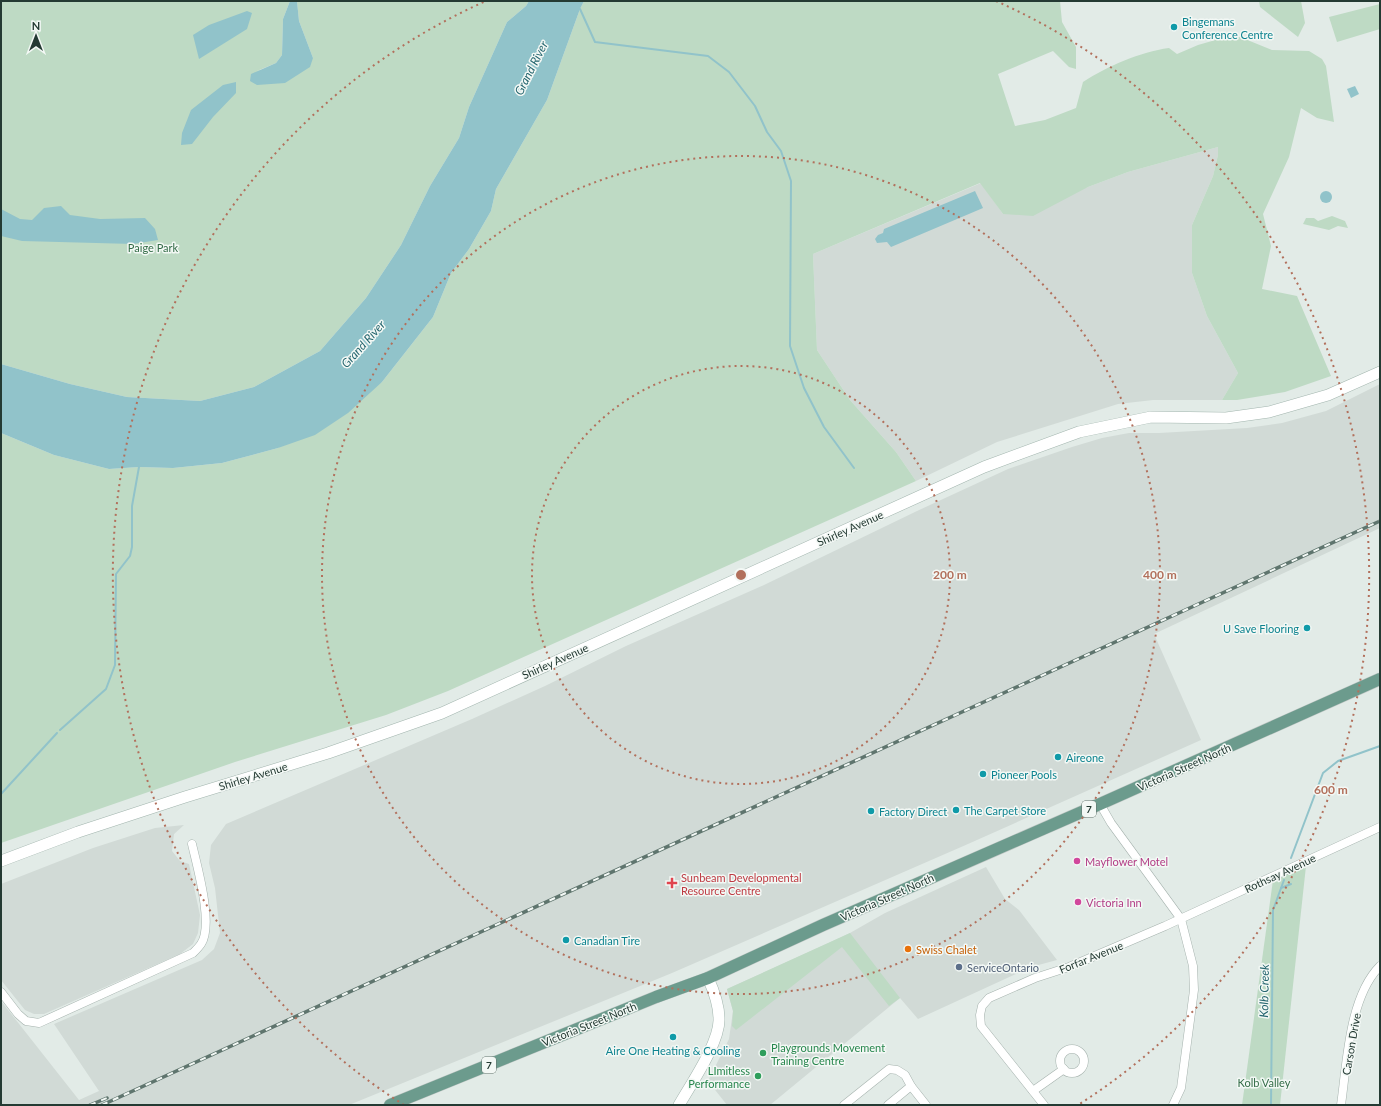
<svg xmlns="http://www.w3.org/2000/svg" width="1381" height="1106" viewBox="0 0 1381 1106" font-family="Lato,sans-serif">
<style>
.built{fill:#d1dad6}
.green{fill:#bedac4}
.water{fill:#91c3ca}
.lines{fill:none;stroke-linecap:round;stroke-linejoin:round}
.stream{stroke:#91c3ca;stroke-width:2}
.street-casing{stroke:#a5b2ad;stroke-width:9}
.secondary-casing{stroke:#a2b5ae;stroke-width:12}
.primary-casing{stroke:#c2c8c6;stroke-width:13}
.street{stroke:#fff;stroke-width:8}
.secondary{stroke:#fff;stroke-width:11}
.primary{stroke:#6c9b8d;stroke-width:12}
.rail-casing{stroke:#5f756e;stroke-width:3.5}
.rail{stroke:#f3f8f5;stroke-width:2;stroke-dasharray:6;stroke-linecap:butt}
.ring{fill:none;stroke:#b2705c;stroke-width:2;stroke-dasharray:2 4}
.culture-dot{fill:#0f9aa8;stroke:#f3f8f5;stroke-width:1.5}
.hotel-dot{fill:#d1479c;stroke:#f3f8f5;stroke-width:1.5}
.health-dot{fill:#e0444e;stroke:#f3f8f5;stroke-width:1.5}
.food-dot{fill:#e8710a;stroke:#f3f8f5;stroke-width:1.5}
.service-dot{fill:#5c6f8a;stroke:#f3f8f5;stroke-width:1.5}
.leisure-dot{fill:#2e9e5b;stroke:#f3f8f5;stroke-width:1.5}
.labels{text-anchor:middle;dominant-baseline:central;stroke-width:3;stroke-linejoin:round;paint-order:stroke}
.shield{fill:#f3f8f5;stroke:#62736d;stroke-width:1}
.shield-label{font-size:10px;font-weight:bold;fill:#243a33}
.culture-label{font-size:11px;fill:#0d838f;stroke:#f3f8f5;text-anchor:start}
.park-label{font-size:11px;fill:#336c47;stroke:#f3f8f5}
.street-label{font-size:11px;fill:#243a33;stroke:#f3f8f5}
.hotel-label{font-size:11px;fill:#b23c85;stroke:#f3f8f5;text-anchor:start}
.health-label{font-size:11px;fill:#be3a42;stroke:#f3f8f5;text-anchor:start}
.food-label{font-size:11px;fill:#c56008;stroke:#f3f8f5;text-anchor:start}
.service-label{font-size:11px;fill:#4e5e75;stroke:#f3f8f5;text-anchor:start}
.leisure-label{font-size:11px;fill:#27864d;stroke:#f3f8f5;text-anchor:start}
.water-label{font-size:12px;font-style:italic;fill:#25666f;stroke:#f3f8f5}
.centre{fill:#b2705c;stroke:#f3f8f5;stroke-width:2}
.ring-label{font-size:12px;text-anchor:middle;font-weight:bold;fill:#b2705c;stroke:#f3f8f5;stroke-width:3;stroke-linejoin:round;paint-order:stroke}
</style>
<rect width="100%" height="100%" fill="#e2ebe7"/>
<g class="built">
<polygon points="1218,147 1218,155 1213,176 1192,225 1192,273 1207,316 1238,373 1222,400 1153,400 1118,404 997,442 916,481 896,452 850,400 817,350 813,254 981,183 1003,214 1088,187 1128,172"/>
<polygon points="1380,384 1380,528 1154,634 1201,740 968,844 672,973 349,1105 1,1105 1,1001 79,1100 99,1091 54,1024 202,960 214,949 220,933 215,888 209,863 211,845 226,824 472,719 545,686 626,646 764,585 917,511 1008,469 1072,447 1102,438 1129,433 1159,433 1247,428 1282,423 1326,411"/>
<polygon points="184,825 174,834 172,851 180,861 189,864 200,915 198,933 193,944 180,954 44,1014 34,1014 25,1010 1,980 1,884 93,848 155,828"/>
<polygon points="986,867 1005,899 1019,910 1057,960 1031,967 918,1019 900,998 770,1105 727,1105 708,1081 729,1039 733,1011 727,989 833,941 850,933 885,913"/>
</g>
<g class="green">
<polygon points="1,1 290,1 283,19 282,55 276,63 257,71 313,58 299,21 297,1 529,1 526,6 507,22 469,107 459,138 430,186 401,245 366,298 320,351 254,387 200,401 127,397 70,384 1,364"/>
<path d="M584,1h476l2,21 14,25v22l-7,-2 -16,-16 -55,23 17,52 30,-6 31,-12 7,-26c25,-16 57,-30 86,-34l8,6 21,-9 28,-8h14l32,13 37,1 13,8 4,7 8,56 -17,-4 -16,-10 -12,49 -26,57 8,32 -9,43 35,7 34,80 -46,16 -48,8h-15l16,-27 -31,-57 -15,-43v-48l21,-49 5,-21v-8l-90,25 -40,15 -55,29 -30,-2 -23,-31 -167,71 4,96 33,50 46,52 20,29 -468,210 -62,24 -151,47 -234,81v-410l53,22 55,14 30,-2 34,1 49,-5 56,-15 104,-66 51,-65 18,-44 18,-24 22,-38 5,-22 51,-89 33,-91z"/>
<polygon points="1259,1 1301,1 1305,23 1298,37 1260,7"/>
<polygon points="1380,4 1380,29 1337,42 1329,17"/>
<polygon points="1332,216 1345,221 1348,228 1338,226 1329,230 1303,224 1306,218 1314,218 1318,221"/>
<polygon points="1306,866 1280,1105 1242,1105 1273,880"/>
<polygon points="850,933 900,998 889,1006 842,947 736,1030 732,1026 733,1011 727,989"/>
</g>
<g class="water">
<polygon points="290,1 297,1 299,21 313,58 310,67 285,83 257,85 250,81 251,74 276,63 282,55 283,19"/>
<polygon points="529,1 584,1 580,9 547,100 496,189 491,211 469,249 451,273 433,317 382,382 348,413 315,435 278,448 222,463 173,468 139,467 109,469 54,455 1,433 1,364 70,384 127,397 200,401 254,387 320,351 366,298 401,245 430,186 459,138 469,107 507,22 526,6"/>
<polygon points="247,11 252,13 247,29 199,59 193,35 209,25"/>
<polygon points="236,82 236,93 213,117 192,144 181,145 182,133 191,110 223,85"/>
<polygon points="1355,86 1359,94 1351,98 1347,89"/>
<circle cx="1326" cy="197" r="6"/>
<polygon points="975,191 983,208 891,247 887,242 877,243 875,239 878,235 883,233 884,229"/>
<polygon points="61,206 70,215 100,219 145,218 155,229 158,240 133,244 22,241 1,236 1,209 20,219 32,220 44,208"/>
</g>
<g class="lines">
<g class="stream">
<polyline points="580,9 595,42 708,56 729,72 755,106 767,132 781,151 791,181 790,346 804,388 824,427 854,468"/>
<polyline points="60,730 106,689 115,665 116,574 130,556 132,547 132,506 139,467"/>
<polyline points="1,794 57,733"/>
<polyline points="1291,858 1323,773 1338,761 1380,746"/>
<polyline points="1281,888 1291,884"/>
<polyline points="1271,1105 1273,910 1284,880"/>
</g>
<defs>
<g id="street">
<polyline points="1100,804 1111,823 1181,919 1193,966 1194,990 1181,1088 1173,1105"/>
<path d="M1,992l17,22 8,7 13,2 154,-70c3,-3 6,-6 8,-9 13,-19 -4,-78 -9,-100"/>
<circle cx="1072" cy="1061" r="12"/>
<polyline points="1033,1091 1064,1069"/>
<polyline points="844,1105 889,1069 897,1070 905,1075 911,1086 926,1105"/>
<polyline points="888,1105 911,1086"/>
<polyline points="1044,1105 981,1026 980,1015 982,1006 989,998 1035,978 1069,967 1165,926 1380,827"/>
<path d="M1341,1105c6,-42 8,-108 39,-139"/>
</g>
<g id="secondary">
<polyline points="1,861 78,832 185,797 328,753 442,713 984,467 1079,432 1151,417 1226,418 1269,412 1328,395 1380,372"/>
<path d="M679,1105c12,-21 41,-63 40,-86 0,-14 -5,-28 -11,-41"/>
</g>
<polyline id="primary" points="390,1105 656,997 708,978 823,925 1100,804 1380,679"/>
</defs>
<use href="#street" class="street-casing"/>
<use href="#secondary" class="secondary-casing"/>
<use href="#primary" class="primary-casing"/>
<use href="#street" class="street"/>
<use href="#secondary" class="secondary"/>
<use href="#primary" class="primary"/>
<defs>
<g id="rail">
<polyline points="90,1105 107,1098"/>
<polyline points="102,1105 1380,521"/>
</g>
</defs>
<use href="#rail" class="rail-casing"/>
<use href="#rail" class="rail"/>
</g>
<g class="ring">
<circle cx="741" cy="575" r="209"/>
<circle cx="741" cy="575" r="419"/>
<path d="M404 1105A628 628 0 0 1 486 1M996 1A628 628 0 0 1 1078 1105"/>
</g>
<g class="culture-dot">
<circle cx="1174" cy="27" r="4"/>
<circle cx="1307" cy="628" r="4"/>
<circle cx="1058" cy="757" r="4"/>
<circle cx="983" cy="774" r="4"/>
<circle cx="956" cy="810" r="4"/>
<circle cx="871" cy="811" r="4"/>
<circle cx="566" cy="940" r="4"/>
<circle cx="673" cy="1037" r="4"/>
</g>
<g class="hotel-dot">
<circle cx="1077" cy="861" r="4"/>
<circle cx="1078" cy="902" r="4"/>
</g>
<path class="health-dot" d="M670 877h4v4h4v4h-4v4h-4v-4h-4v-4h4z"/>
<circle class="food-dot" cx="908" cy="949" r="4"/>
<circle class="service-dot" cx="959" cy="967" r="4"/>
<g class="leisure-dot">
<circle cx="763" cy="1053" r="4"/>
<circle cx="758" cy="1076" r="4"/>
</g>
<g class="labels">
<g class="shield">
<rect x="1082" y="801" width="14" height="16" rx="3"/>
<rect x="482" y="1057" width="14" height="16" rx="3"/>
</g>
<g class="shield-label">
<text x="1089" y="809">7</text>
<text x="489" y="1065">7</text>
</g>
<g class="culture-label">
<text x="1182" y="21">Bingemans<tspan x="1182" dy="13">Conference Centre</tspan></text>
<text x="1299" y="628" text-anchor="end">U Save Flooring</text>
<text x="1066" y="757">Aireone</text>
<text x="991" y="774">Pioneer Pools</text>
<text x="964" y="810">The Carpet Store</text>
<text x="879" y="811">Factory Direct</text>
<text x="574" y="940">Canadian Tire</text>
<text x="673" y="1050" text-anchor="middle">Aire One Heating &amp; Cooling</text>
</g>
<g class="park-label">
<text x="153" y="247">Paige Park</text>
<text x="1264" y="1082">Kolb Valley</text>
</g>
<g class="street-label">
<text transform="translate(850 528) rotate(-24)">Shirley Avenue</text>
<text transform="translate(555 661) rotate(-24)">Shirley Avenue</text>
<text transform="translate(1184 767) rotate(-24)">Victoria Street North</text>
<text transform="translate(253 776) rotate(-17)">Shirley Avenue</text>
<text transform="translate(1280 873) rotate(-25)">Rothsay Avenue</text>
<text transform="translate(887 897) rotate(-24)">Victoria Street North</text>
<text transform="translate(1091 957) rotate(-22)">Forfar Avenue</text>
<text transform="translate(589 1024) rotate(-22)">Victoria Street North</text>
<text transform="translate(1351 1044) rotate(-80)">Carson Drive</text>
</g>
<g class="hotel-label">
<text x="1085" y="861">Mayflower Motel</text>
<text x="1086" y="902">Victoria Inn</text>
</g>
<g class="health-label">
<text x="681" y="877">Sunbeam Developmental<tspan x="681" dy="13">Resource Centre</tspan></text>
</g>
<g class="food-label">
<text x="916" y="949">Swiss Chalet</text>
</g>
<g class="service-label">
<text x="967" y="967">ServiceOntario</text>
</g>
<g class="leisure-label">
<text x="771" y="1047">Playgrounds Movement<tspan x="771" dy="13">Training Centre</tspan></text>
<text x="750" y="1070" text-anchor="end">LImitless<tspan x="750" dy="13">Performance</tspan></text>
</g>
<g class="water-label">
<text transform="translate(531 68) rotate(-63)">Grand River</text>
<text transform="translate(363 344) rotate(-48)">Grand River</text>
<text transform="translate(1264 991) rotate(-89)">Kolb Creek</text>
</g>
</g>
<circle cx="741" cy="575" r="6" class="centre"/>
<g class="ring-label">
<text x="950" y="579">200 m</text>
<text x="1160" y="579">400 m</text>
<text x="1331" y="794">600 m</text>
</g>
<rect width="1381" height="1106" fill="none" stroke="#243a33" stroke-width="4"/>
<g transform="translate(36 36)" stroke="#f3f8f5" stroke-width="3" paint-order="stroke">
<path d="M0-3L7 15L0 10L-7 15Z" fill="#243a33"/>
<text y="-6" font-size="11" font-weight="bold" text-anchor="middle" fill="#243a33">N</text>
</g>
</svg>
